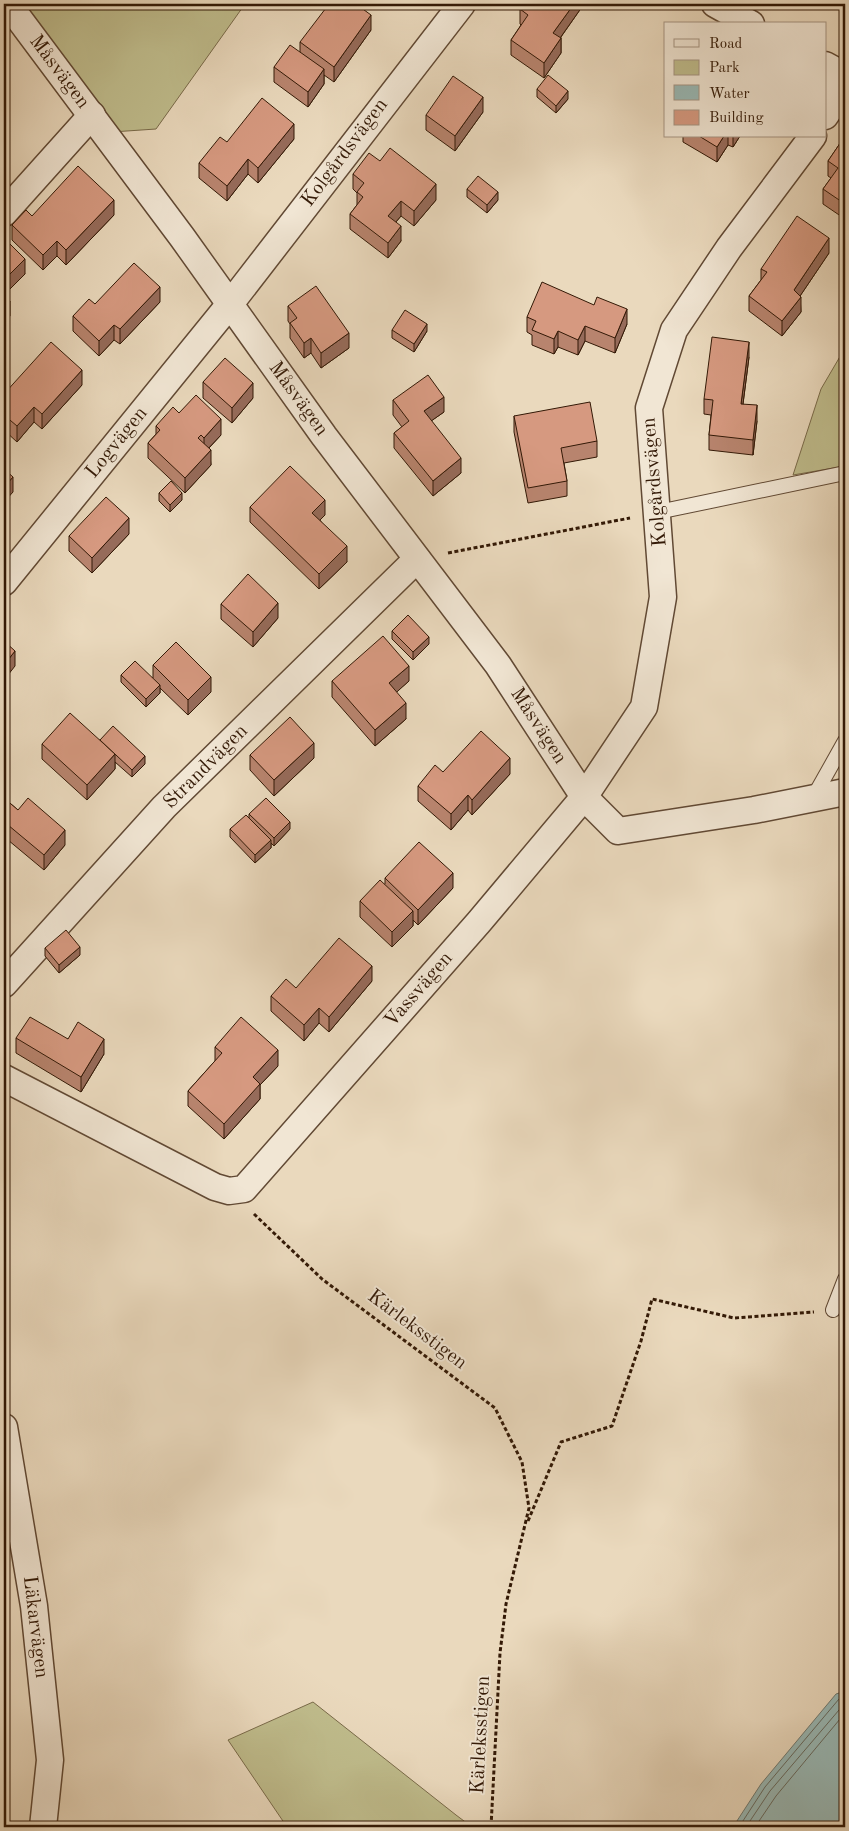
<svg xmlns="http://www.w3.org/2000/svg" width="849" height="1831" viewBox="0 0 849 1831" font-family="'Old Standard TT',serif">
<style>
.green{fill:#bfbc8c;stroke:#796a49}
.water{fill:#99b9b6;stroke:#707970}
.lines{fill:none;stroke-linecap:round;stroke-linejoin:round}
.shore{stroke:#66695e;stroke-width:1}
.lane-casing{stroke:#614934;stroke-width:16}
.street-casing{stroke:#614934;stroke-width:29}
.path{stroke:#331906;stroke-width:3;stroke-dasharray:4 2.5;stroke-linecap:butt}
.lane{stroke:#f1e6d4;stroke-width:14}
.street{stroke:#f1e6d4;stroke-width:26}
.wall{fill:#b8846e;stroke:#331906}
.shaded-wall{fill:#966b5a;stroke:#331906}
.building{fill:#d69980;stroke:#331906}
.labels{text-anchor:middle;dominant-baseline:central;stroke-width:4;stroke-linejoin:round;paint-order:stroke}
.street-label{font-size:20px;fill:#331906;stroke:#f1e6d4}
</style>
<rect width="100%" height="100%" fill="#ead9bd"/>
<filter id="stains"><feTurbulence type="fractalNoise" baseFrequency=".004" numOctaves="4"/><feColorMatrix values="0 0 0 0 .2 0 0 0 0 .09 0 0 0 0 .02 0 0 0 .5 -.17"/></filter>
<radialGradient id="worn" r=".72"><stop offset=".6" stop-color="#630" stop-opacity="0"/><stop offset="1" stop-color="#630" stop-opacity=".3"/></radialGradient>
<g class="green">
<polygon points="16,4 245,4 156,129 112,132"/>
<polygon points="845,348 845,466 793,475 821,389"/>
<polygon points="313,1702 456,1815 472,1827 287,1827 228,1740"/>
</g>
<polygon class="water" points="845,1691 845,1827 733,1827 761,1784 836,1694"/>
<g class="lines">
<g class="shore">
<polyline points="739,1827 765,1787 839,1699 845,1696"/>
<polyline points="746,1827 770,1791 845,1703"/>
<polyline points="755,1827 776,1796 845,1713"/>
</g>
<defs>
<g id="lane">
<polyline points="658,512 845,473"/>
<polyline points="813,798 845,741"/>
<polyline points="833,1310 845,1279"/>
</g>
<g id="street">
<polyline points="8,4 182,237 324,436 498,665 584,797 618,831 754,810 845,792"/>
<polyline points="715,4 751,24"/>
<polyline points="825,65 838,72 833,104 825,116"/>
<polyline points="4,213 92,115"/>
<polyline points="4,582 230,304 462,4"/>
<polyline points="4,984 164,807 417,559"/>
<polyline points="4,1078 215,1187 229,1191 244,1189 479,922 584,797 644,707 663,597 649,408 674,330 729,248 813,136"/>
<polyline points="4,1427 34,1606 50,1760 43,1827"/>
</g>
</defs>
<use href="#lane" class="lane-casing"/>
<use href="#street" class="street-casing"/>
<g class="path">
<polyline points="448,553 630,518"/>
<polyline points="254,1214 322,1279 495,1408 522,1462 529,1508 506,1604 500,1653 491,1827"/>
<polyline points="528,1521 561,1442 612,1426 641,1341 652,1299 734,1318 814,1312"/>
</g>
<use href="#lane" class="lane"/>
<use href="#street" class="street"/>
</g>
<g class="wall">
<polygon points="584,4 561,37 561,53 544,78 511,55 511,40 521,25 520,24 520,9"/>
<polygon points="830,4 845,4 845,11"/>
<polygon points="371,30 334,82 324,75 324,84 308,107 274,82 274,67 300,52 300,42"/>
<polygon points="537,89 568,99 556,113 537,97"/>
<polygon points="483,112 455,151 426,130 426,115"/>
<polygon points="683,136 740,136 733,147 728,145 717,162 683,142"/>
<polygon points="845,136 845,219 823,204 823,189 831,178 828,176 828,161"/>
<polygon points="294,139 258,183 248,174 227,201 199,178 199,163 227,142"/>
<polygon points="380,161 436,200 414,226 401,216 396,222 401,241 388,258 350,229 350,214 357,205 357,193 353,189 353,174"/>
<polygon points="467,189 498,200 487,213 467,197"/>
<polygon points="114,215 66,265 57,256 43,270 12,240 12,225 32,216"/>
<polygon points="4,238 25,274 7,292 4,289"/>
<polygon points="829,253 800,296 801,312 782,336 749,311 749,296 761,280 761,269"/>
<polygon points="160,302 120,344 114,340 99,356 73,331 73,316 95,304"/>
<polygon points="288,306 349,348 321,368 311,353 304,358 290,338 290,324 288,321"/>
<polygon points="527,317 627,324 615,353 585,341 578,355 558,347 554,354 532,345 532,335 527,332"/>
<polygon points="392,330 427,331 414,352 392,338"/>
<polygon points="749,357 743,404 757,421 753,455 709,450 709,435 711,415 704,414 704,399"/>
<polygon points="203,382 253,398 232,423 203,398"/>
<polygon points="82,385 42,429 34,422 17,442 4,430 4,394"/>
<polygon points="393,400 444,412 431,421 461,473 433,496 394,448 394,433 402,427 393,415"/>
<polygon points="179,413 221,435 209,448 211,465 185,493 148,458 148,443 156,434 156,426"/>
<polygon points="514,416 597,441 597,457 564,463 567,481 567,496 528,503 514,432"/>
<polygon points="159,493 182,500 170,512 159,501"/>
<polygon points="250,507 325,515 320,520 347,562 319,589 250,522"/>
<polygon points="129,534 92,573 69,551 69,536"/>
<polygon points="221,604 278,618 253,647 221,619"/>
<polygon points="392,631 429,644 413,660 392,639"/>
<polygon points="153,665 211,692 188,715 160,688 160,693 146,707 121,682 121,675 153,678"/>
<polygon points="332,681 409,681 396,692 406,719 375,746 332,697"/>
<polygon points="100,740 145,764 132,777 115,762 115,769 87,800 42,759 42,744"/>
<polygon points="250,755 314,758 274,796 250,770"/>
<polygon points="443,772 510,774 472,815 468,810 451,830 418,801 418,786"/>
<polygon points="4,798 18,810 65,845 44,870 8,840 4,845"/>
<polygon points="249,814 290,829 274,846 271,843 271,848 255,863 230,837 230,829 249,818"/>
<polygon points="385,878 453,888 418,925 413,920 413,926 392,947 360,917 360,901 385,884"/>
<polygon points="45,948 80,955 59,973 45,956"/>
<polygon points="372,981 329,1032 319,1023 304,1041 271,1011 271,996 296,988"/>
<polygon points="16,1038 68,1039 104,1054 81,1092 16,1053"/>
<polygon points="215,1047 278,1066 260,1085 260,1099 224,1139 188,1106 188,1091 215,1061"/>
</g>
<g class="shaded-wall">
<polygon points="574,4 584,4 553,48 553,33"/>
<polygon points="371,15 371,30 334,82 334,67"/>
<polygon points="561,38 561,53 544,78 544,63"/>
<polygon points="324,69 324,84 308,107 308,92"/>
<polygon points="568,91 568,99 556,113 556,106"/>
<polygon points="483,97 483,112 455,151 455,136"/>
<polygon points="294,124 294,139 258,183 258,168"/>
<polygon points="724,136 728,136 728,145 717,162 717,147"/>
<polygon points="733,136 740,136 733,147"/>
<polygon points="248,159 248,174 227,201 227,186"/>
<polygon points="436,184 436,200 414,226 414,211"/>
<polygon points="498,192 498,200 487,213 487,205"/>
<polygon points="114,200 114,215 66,265 66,250"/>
<polygon points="401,201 401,216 388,231 388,216"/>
<polygon points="401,226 401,241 388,258 388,243"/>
<polygon points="829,238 829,253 794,305 794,290"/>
<polygon points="57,241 57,256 43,270 43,255"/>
<polygon points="25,259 25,274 7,292 7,277"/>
<polygon points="160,287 160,302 120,344 120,329"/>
<polygon points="801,297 801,312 782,336 782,321"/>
<polygon points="10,301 10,316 4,323 4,308"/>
<polygon points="627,309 627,324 615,353 615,338"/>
<polygon points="427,324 427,331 414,352 414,344"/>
<polygon points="114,325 114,340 99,356 99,341"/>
<polygon points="585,326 585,341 578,355 578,340"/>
<polygon points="558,331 558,347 554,354 554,339"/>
<polygon points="349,333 349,348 321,368 321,353"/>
<polygon points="311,338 311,353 304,358 304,343"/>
<polygon points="749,342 749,357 741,419 741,404"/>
<polygon points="82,370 82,385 42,429 42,414"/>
<polygon points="253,383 253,398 232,423 232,408"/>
<polygon points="444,397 444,412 424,426 424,411"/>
<polygon points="757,405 757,421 753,455 753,440"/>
<polygon points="34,407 34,422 17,442 17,426"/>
<polygon points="221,419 221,435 204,453 204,438"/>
<polygon points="211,450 211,465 185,493 185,478"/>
<polygon points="461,458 461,473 433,496 433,481"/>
<polygon points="13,477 13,492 4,502 4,487"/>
<polygon points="182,493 182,500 170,512 170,505"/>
<polygon points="325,500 325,515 312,528 312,513"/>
<polygon points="129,518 129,534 92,573 92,558"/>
<polygon points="347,546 347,562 319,589 319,574"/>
<polygon points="278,603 278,618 253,647 253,632"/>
<polygon points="429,637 429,644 413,660 413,652"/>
<polygon points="15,651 15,666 4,680 4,665"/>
<polygon points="409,666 409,681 389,699 389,683"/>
<polygon points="211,677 211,692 188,715 188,700"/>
<polygon points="160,685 160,693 146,707 146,699"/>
<polygon points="406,703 406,719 375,746 375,730"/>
<polygon points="314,743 314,758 274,796 274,780"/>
<polygon points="115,754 115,769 87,800 87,785"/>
<polygon points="145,756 145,764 132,777 132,770"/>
<polygon points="510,758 510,774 472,815 472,800"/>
<polygon points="468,795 468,810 451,830 451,814"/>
<polygon points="290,822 290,829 274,846 274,838"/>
<polygon points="8,825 8,840 4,845 4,830"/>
<polygon points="65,830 65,845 44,870 44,855"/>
<polygon points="271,840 271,848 255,863 255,855"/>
<polygon points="453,873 453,888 418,925 418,910"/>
<polygon points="413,911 413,926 392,947 392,932"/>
<polygon points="80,947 80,955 59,973 59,965"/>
<polygon points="372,966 372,981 329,1032 329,1017"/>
<polygon points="319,1008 319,1023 304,1041 304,1025"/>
<polygon points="104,1039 104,1054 81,1092 81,1077"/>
<polygon points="278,1050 278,1066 260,1085 260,1099 224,1139 224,1124 253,1077"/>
</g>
<g class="building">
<polygon points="329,4 356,4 371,15 334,67 300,42"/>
<polygon points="523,4 574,4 553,33 561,38 544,63 511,40 528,15 520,9"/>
<polygon points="290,45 324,69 308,92 274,67"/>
<polygon points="548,75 568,91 556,106 537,89"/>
<polygon points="453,76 483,97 455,136 426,115"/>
<polygon points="262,98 294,124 258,168 248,159 227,186 199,163 220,137 227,142"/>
<polygon points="699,136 724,136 717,147"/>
<polygon points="845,136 845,204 823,189 838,168 828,161"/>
<polygon points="390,148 436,184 414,211 401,201 388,216 401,226 388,243 350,214 363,197 357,192 364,183 353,174 369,153 380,161"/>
<polygon points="78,166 114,200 66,250 57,241 43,255 12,225 26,210 32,216"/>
<polygon points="478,176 498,192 487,205 467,189"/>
<polygon points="797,216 829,238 794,290 801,297 782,321 749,296 767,272 761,269"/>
<polygon points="4,238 25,259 7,277 4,273"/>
<polygon points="134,263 160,287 120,329 114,325 99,341 73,316 89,299 95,304"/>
<polygon points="542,282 594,305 597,297 627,309 615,338 585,326 578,340 558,331 554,339 532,330 536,321 527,317"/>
<polygon points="316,286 349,333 321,353 311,338 304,343 290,323 297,318 288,306"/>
<polygon points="4,296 10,301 4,308"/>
<polygon points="405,310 427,324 414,344 392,330"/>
<polygon points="712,337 749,342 741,404 757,405 753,440 709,435 713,400 704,399"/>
<polygon points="51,342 82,370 42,414 34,407 17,426 4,415 4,394"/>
<polygon points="225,358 253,383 232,408 203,382"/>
<polygon points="428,375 444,397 424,411 461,458 433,481 394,433 409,421 393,400"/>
<polygon points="196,395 221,419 204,438 201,435 198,438 211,450 185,478 148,443 160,430 156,426 173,407 179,413"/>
<polygon points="590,402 597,441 561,448 567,481 528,488 514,416"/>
<polygon points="290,466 325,500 312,513 347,546 319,574 250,507"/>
<polygon points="4,469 13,477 4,487"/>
<polygon points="171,481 182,493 170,505 159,493"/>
<polygon points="106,497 129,518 92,558 69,536"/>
<polygon points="248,574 278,603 253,632 221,604"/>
<polygon points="408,615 429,637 413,652 392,631"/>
<polygon points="383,636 409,666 389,683 406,703 375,730 332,681"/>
<polygon points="4,641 15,651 4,665"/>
<polygon points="176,642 211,677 188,700 153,665"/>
<polygon points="135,661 160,685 146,699 121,675"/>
<polygon points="70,713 115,754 87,785 42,744"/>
<polygon points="290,717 314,743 274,780 250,755"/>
<polygon points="113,726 145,756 132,770 100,740"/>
<polygon points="481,731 510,758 472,800 468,795 451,814 418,786 435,765 443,772"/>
<polygon points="4,798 18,810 28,798 65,830 44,855 8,825 4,830"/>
<polygon points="266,798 290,822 274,838 249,814"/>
<polygon points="246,815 271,840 255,855 230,829"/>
<polygon points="419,842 453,873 418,910 385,878"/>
<polygon points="380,880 413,911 392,932 360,901"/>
<polygon points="66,930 80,947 59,965 45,948"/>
<polygon points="339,938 372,966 329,1017 319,1008 304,1025 271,996 286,979 296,988"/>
<polygon points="30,1017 68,1039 78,1022 104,1039 81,1077 16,1038"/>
<polygon points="241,1017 278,1050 253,1077 260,1084 224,1124 188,1091 222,1053 215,1047"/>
</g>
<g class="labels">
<g class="street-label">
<text transform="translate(59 72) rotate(53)">Måsvägen</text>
<text transform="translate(345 153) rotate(-53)">Kolgårdsvägen</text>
<text transform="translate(298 399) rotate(54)">Måsvägen</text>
<text transform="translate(117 443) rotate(-51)">Logvägen</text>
<text transform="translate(655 482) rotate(-95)">Kolgårdsvägen</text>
<text transform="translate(538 726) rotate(57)">Måsvägen</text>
<text transform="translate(206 767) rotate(-45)">Strandvägen</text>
<text transform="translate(419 990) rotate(-49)">Vassvägen</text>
<text transform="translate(417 1330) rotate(37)">Kärleksstigen</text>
<text transform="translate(35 1627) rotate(83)">Läkarvägen</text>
<text transform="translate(481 1735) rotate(-87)">Kärleksstigen</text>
</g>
</g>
<rect width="849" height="1831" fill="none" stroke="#ead9bd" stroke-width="20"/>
<rect x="5" y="5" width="839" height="1821" fill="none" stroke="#331906" stroke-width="2.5"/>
<rect x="10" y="10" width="829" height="1811" fill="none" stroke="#331906"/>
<rect x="664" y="22" width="162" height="115" fill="#f1e6d4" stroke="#a59482"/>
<rect x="674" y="39" width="25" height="8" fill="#f1e6d4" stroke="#a59482"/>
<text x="709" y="48" font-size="15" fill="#331906">Road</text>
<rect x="674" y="60" width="25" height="15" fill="#bfbc8c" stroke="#a59482"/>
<text x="709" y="72" font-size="15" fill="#331906">Park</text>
<rect x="674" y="85" width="25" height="15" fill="#99b9b6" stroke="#a59482"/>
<text x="709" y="98" font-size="15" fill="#331906">Water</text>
<rect x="674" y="110" width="25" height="15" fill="#d69980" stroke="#a59482"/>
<text x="709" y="122" font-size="15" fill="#331906">Building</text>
<rect width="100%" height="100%" filter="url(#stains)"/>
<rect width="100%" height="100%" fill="url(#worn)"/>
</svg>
